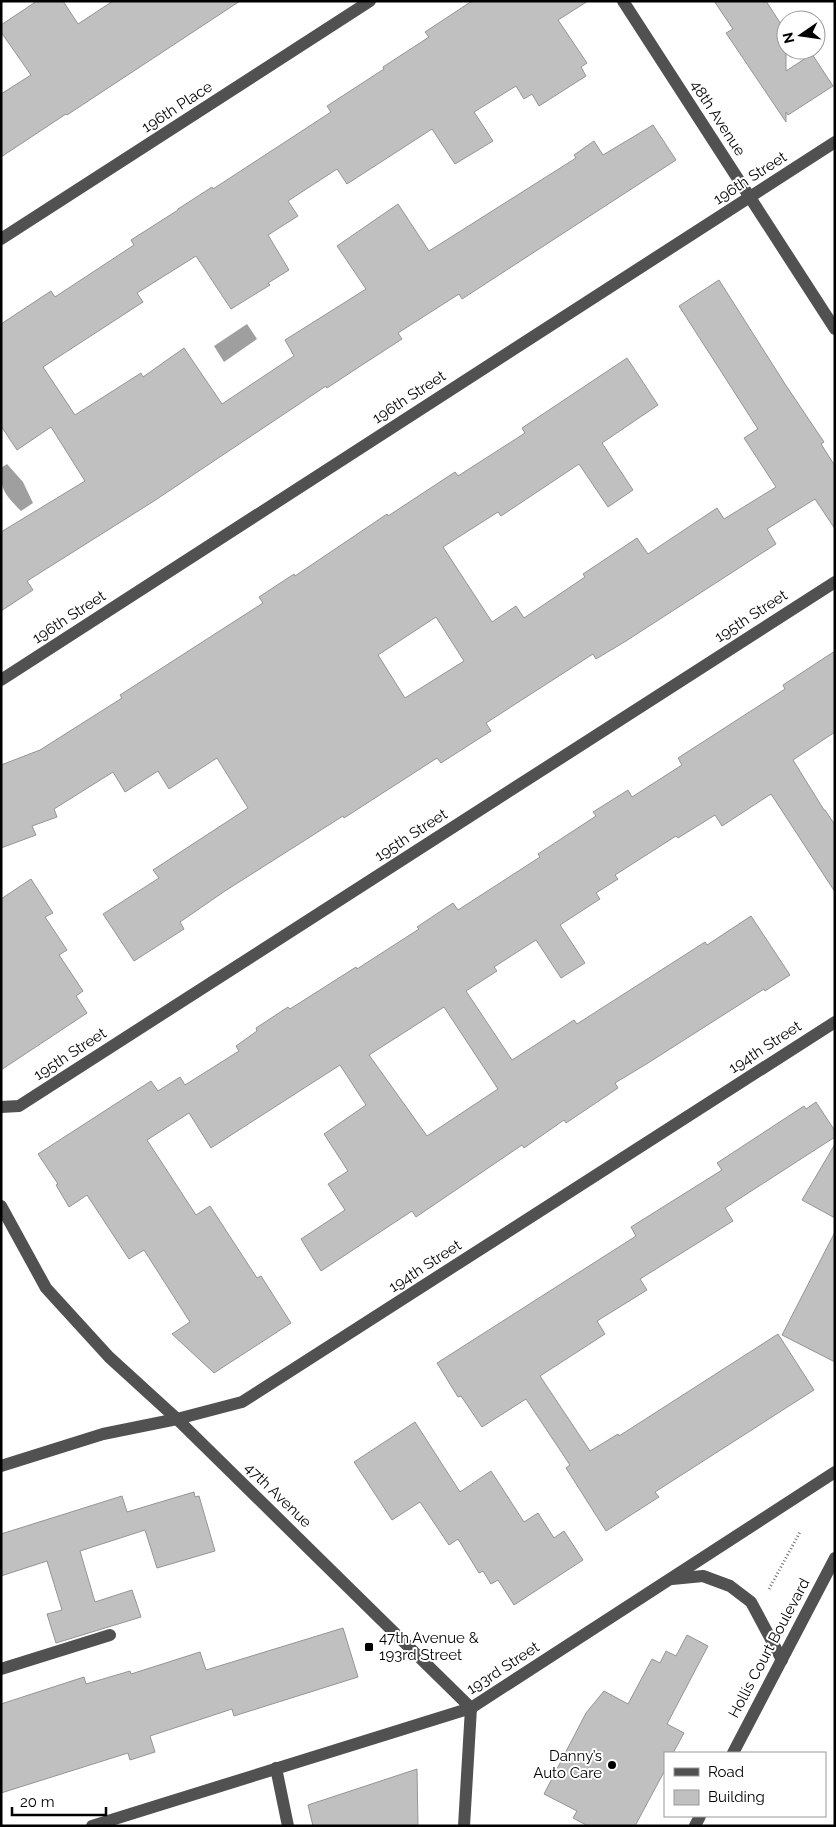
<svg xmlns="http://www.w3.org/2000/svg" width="836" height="1827" viewBox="0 0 836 1827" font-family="Raleway,sans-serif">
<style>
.water{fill:#9f9f9f}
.building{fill:#c0c0c0;stroke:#959595;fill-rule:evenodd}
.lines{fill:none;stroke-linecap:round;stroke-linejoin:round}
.path{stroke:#737373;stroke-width:3;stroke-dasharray:1 2.5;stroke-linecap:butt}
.minor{stroke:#515151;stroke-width:12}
.poi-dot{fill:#000;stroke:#fff;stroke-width:2}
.labels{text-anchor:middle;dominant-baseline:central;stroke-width:4;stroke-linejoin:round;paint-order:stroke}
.street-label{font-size:15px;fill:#000;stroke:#fff}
.poi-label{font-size:15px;fill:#000;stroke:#fff;text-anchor:start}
</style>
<rect width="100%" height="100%" fill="#fff"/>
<g class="water">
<polygon points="247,324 257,339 224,362 214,346"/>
<path d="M7,464l16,18 10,21 -12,8c-16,-17 -20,-19 -20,-43z"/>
</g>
<g class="building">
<polygon points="37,1 63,1 78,24 113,1 240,1 67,115 66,114 1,157 1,94 31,75 1,32 1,25"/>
<polygon points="472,1 588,1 558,20 587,63 581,67 586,76 539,106 532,94 524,99 516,86 474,112 493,141 455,164 432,129 347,184 337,169 288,201 298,216 268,235 289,270 268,283 270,285 231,309 196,256 137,293 143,302 43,367 75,415 141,373 143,377 184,348 222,404 294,356 285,340 366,289 337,246 398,204 429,251 576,158 574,155 594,141 603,155 653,125 676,160 462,299 459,294 398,333 402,339 362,365 327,388 326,386 154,501 27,581 33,590 1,611 1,532 85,481 51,427 17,450 1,426 1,324 51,291 55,297 134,245 131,240 178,210 178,209 212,187 213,189 331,112 327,106 384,69 383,67 429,37 425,32"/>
<polygon points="714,1 766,1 786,32 786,71 812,54 833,86 788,115 786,112 786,122 726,33 733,29"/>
<path d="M719,280l66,104 39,58 -3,2 14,22v63l-20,-30 -48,30 9,15 -150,97 -30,18 -3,-5 -107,69 5,8 -22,14 -28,18 -4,-5 -93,60 -1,-2 -118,75 -45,31 4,7 -50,32 -31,-47 56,-36 -6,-8 95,-62 -31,-50 -48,31 -11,-18 -33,21 -12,-20 -59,37 3,8 -25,9 4,9 -35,13v-83l39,-15 82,-52 -2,-3 143,-92 -4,-6 35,-23 1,2 92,-62 1,2 67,-44 3,4 67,-43 -3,-5 105,-70 31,47 -56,38 31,47 -25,17 -29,-43 -78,52 -3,-4 -55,35 49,75 24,-16 8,12 61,-41 -2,-3 54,-36 11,16 69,-46 7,11 52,-32 -32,-49 14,-9 -79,-123zM436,617l28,44 -59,37 -27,-43z"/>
<path d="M835,651v81l-42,28 31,50h1l10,15v67l-64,-98 -49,32 -7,-11 -37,23 -2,-2 -61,39 3,4 -22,14 4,6 -40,26 25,38 -24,15 -25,-38 -42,27 3,4 -31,20 46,69 62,-40 3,4 128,-82 2,3 44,-29 39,59 -25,16 -1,-2 -116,74 -33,20 3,5 -52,35 -2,-3 -40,28 -2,-3 -106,72 -4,-6 -91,60 -20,-32 44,-29 -17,-26 20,-13 -24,-37 42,-29 -26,-40 -129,83 -22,-35 -42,27 49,75 14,-9 47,72 4,-2 30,47 -77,50 -42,-39 18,-12 -46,-72 -15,9 -42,-64 -18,12 -13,-22 2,-1 -20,-30 113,-73 7,10 22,-14 5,8 54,-34 -3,-5 21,-15 -1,-3 32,-21 2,2 66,-42 1,2 62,-40 -2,-2 36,-24 5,7 82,-53 -2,-3 58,-38 -3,-4 35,-22 4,7 50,-32 -4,-7 107,-69 -2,-4zM444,1007l54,82 -71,47 -58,-81z"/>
<polygon points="31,879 53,913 45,917 67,950 59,955 83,991 76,996 87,1013 1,1070 1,899"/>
<polygon points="816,1102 835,1131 835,1137 725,1208 733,1221 640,1279 647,1290 597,1321 605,1334 540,1376 590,1451 618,1434 619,1436 778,1334 814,1390 655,1492 659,1497 606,1531 566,1468 570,1465 526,1399 482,1427 461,1396 458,1397 437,1363 636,1236 631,1227 722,1170 717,1163 804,1106 806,1109"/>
<polygon points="835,1144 835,1218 802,1200"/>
<polygon points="835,1232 835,1362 782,1335"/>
<polygon points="415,1422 460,1492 491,1471 524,1522 538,1513 554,1538 564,1531 583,1560 514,1605 498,1580 491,1584 483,1571 479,1573 458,1539 449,1545 420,1502 392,1520 354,1462"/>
<polygon points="194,1492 195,1497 199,1496 215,1551 157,1568 145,1530 80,1551 95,1602 132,1590 141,1617 56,1643 47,1614 62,1610 47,1561 1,1576 1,1534 122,1496 127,1512"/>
<polygon points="343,1628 358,1677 234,1716 232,1709 150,1736 155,1752 130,1760 128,1753 1,1793 1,1704 84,1677 86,1684 130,1671 131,1674 200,1652 206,1670"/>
<polygon points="687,1635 708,1646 667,1724 684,1733 673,1753 665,1753 665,1770 635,1826 588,1826 573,1818 577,1811 544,1794 586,1713 604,1691 628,1704 652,1659 660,1663 666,1651 676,1656"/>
<polygon points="417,1769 418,1826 313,1826 308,1805"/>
</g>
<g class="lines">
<polyline class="path" points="769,1589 800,1532"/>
<g class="minor">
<polyline points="623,1 835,329"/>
<polyline points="1,239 370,1"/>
<polyline points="1,680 835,142"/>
<polyline points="1,1107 19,1106 835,582"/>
<polyline points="1,1206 46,1288 109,1357 177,1419 471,1708 464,1826"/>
<polyline points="1,1466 103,1434 177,1419 242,1402 835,1022"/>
<polyline points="672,1579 703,1576 730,1586 751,1602 782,1660"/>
<polyline points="1,1669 110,1635"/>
<polyline points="733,1753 835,1558"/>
<polyline points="276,1768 288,1826"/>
<polyline points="92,1826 471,1708 835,1472"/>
<polyline points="695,1826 700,1816"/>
</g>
</g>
<g class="poi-dot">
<rect x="364" y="1642" width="10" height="10" rx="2.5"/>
<circle cx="612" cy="1765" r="5"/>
</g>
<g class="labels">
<g class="street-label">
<text transform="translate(177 107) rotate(-33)">196th Place</text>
<text transform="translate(718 118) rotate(57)">48th Avenue</text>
<text transform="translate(750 178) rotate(-33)">196th Street</text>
<text transform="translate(409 397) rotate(-33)">196th Street</text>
<text transform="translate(751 616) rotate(-33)">195th Street</text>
<text transform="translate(69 617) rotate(-33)">196th Street</text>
<text transform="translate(411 835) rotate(-33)">195th Street</text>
<text transform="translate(765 1047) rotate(-33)">194th Street</text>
<text transform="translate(70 1054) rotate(-33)">195th Street</text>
<text transform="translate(425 1266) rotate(-33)">194th Street</text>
<text transform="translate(278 1495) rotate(44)">47th Avenue</text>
<text transform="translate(769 1648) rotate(-62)">Hollis Court Boulevard</text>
<text transform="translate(503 1668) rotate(-33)">193rd Street</text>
</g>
<g class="poi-label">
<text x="379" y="1638">47th Avenue &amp;<tspan x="379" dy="17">193rd Street</tspan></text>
<text x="602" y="1756" text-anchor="end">Danny’s<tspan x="602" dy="17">Auto Care</tspan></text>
</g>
</g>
<rect width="836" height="1827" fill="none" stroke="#000000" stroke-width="5"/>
<rect x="664" y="1752" width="162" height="65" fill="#ffffff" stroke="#999999"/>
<rect x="674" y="1768" width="25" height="8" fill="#515151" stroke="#999999"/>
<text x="708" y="1777" font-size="15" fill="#000000">Road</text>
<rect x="674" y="1790" width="25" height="15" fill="#c0c0c0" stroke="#999999"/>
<text x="708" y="1802" font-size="15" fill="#000000">Building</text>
<g transform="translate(801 35) rotate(257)"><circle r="24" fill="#ffffff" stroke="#999999"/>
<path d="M0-4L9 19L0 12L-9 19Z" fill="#000000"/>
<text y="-8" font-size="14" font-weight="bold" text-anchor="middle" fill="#000000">N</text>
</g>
<path d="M12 1807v8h94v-8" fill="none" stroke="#000000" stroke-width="2.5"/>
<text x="20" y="1807" font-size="15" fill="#000000" stroke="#ffffff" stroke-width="4" paint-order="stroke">20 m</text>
</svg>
